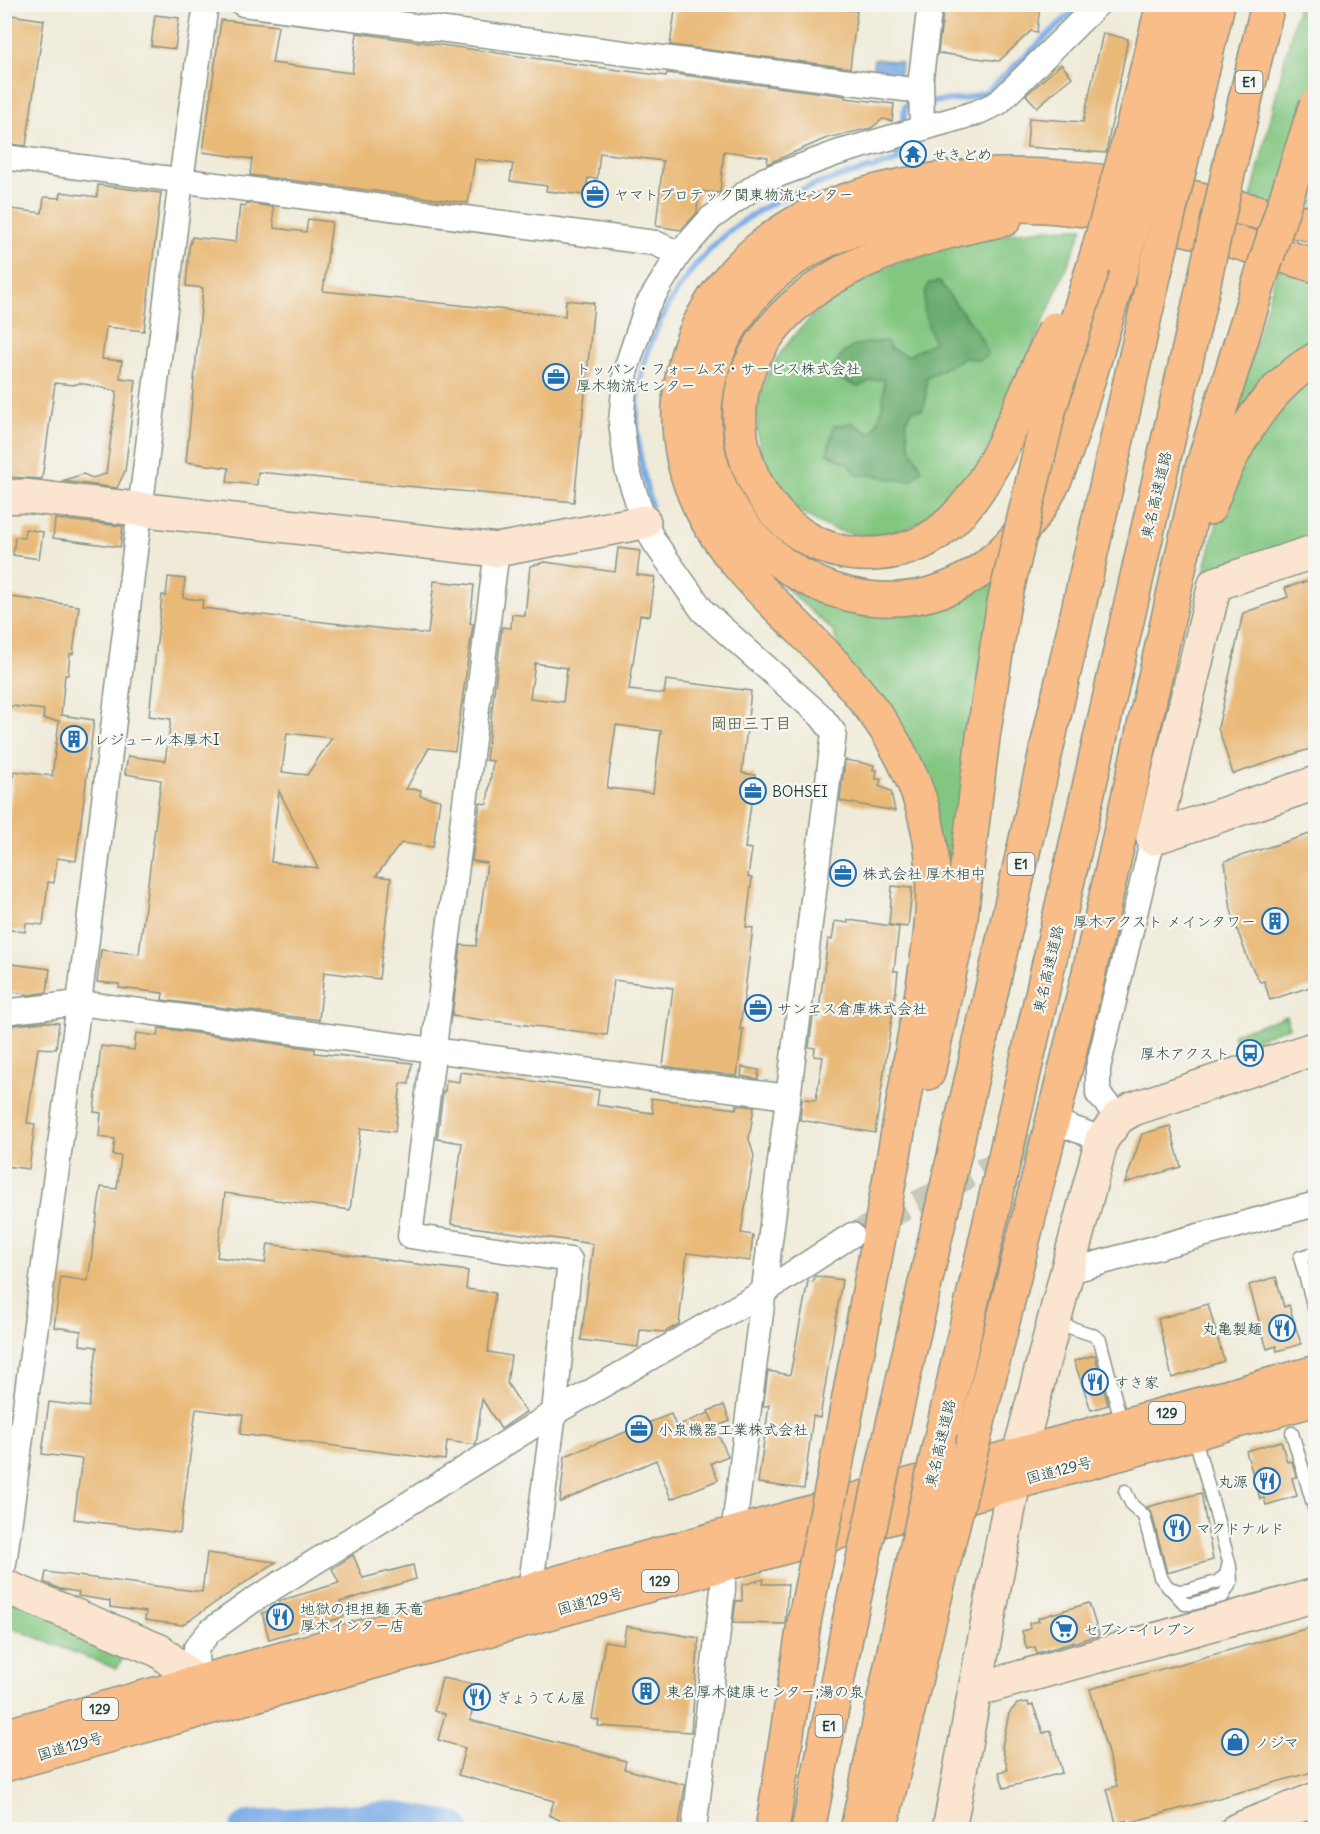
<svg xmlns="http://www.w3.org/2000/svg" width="1320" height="1834" viewBox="0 0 1320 1834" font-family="Delius,'Klee One',sans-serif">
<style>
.green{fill:#82c680;stroke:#50825a;stroke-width:1.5}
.forest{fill:#69ab6e;stroke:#447451;stroke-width:1.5}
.water{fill:#7cabe6;stroke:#4e748d;stroke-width:1.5}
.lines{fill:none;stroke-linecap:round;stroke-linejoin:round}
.stream{stroke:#7cabe6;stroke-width:6}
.river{stroke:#7cabe6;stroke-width:38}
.building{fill:#e9b978;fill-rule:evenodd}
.street-tunnel{stroke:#c6c8b8;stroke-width:24;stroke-dasharray:24 12;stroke-linecap:butt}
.lane-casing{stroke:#889486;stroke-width:15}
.street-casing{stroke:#889486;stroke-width:27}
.secondary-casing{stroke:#889486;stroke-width:36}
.highway-casing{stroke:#889486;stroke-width:36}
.lane{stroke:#fff;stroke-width:12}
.street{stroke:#fff;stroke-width:24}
.secondary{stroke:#fce5d0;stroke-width:33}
.highway{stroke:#f8bd89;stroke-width:33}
.highway-bridge-casing{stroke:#889486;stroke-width:36;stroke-linecap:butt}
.highway-bridge{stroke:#f8bd89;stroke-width:33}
.labels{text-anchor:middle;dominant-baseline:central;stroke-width:4.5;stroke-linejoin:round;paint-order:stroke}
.shield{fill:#f6f6f2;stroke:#60746d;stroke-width:1.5}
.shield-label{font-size:14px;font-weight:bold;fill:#1f3d34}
.poi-label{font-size:15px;fill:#1f3d34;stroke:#f6f6f2;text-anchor:start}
.street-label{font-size:15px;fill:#1f3d34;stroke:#f6f6f2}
.neighbourhood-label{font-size:16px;font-weight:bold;fill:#66684c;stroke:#f6f6f2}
</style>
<rect width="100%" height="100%" fill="#f6f6f2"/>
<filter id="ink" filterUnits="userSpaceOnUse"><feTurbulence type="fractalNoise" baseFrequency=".0167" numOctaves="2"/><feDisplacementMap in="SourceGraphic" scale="12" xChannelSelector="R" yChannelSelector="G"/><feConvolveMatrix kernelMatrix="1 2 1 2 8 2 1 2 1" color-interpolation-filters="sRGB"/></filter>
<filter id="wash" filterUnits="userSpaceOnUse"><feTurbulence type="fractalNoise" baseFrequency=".008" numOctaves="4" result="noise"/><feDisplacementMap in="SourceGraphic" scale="24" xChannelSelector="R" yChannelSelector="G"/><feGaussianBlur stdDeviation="1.35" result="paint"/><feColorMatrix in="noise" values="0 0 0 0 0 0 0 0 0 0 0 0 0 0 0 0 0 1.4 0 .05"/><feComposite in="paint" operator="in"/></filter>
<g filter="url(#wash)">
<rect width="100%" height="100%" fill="#f0ebd9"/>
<g class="green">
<polygon points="1298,5 1315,5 1315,217 1251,199"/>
<path d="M1083,228c-19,46 -39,91 -58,137 -20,47 -40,101 -78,137 -75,74 -195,15 -190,-88 1,-24 14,-48 28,-67 66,-90 193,-118 298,-119z"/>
<path d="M1278,267l37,12v63c-37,18 -59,49 -83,81z"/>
<path d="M1315,371v167l-112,39c9,-38 19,-79 38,-113 20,-35 47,-64 74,-93z"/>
<polygon points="999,573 946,912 945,867 841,654 833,631 792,594 777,576 922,610 961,601"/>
<polygon points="1286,1016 1289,1027 1236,1046 1233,1034"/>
<polygon points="4,1594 127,1649 117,1669 5,1625"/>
</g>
<path class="forest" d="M940,282c14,24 41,46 48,73l-8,5 -16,-2 -38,20v22l-4,10h-9l-7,10 3,25 13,24 -9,11c-21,4 -37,-9 -54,-4l-11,-12 -21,-11 7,-27 18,-3 19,11c12,-18 13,-33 13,-55l-14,2 -12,6 -22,-10 -2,-11c14,-23 26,-23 52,-25l5,8 17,7 26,-14c-8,-22 -15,-37 -5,-59z"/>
<polygon class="water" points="874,59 901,62 899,77 872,74"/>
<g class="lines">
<g class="stream">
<polyline points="928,102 964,99 987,92 1081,4"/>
<polyline points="903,126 905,106 915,104"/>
<path d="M651,505c-6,-25 -13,-50 -14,-76 -5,-81 46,-168 112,-212 44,-30 98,-42 148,-56l1,-9"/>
</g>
<polyline class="river" points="249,1830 390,1820 451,1830"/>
</g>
<g id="blocks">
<g class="building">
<polygon points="676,4 828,4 828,7 857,11 850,68 670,45"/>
<polygon points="944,4 1040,4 1037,32 1031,31 999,61 938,53"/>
<polygon points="4,14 44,20 26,146 4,143"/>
<polygon points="155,15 179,18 175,49 151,46"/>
<polygon points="221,20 278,26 272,63 352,73 357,33 611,69 666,76 667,73 846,96 845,98 894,104 892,121 883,119 871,128 827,138 767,164 768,157 724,151 720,193 699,191 697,213 681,230 656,226 663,161 600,153 597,179 588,178 585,195 546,191 547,186 510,181 513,164 475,159 468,203 250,175 252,159 203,152"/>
<polygon points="1103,33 1128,39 1106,153 1027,147 1029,118 1083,122"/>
<polygon points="1061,64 1072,77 1037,107 1026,95"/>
<polygon points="98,185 161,193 144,331 106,327 102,359 122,361 120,378 136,380 125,471 117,488 62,481 83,474 92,478 106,474 117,391 80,383 73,385 55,383 42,479 9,477 11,461 4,460 4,208 42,213 44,197 60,198 61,192 97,197"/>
<polygon points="247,203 273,207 274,228 306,232 308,219 332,222 323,291 565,316 566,300 594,303 574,502 258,472 257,485 227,482 229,468 186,462 203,288 186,286 189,248 192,237 236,242 240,205 246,206"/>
<polygon points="55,519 123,526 120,547 53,538"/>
<polygon points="25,529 43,532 39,559 13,555 15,537 24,538"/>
<path d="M618,548l22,3 -3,24 18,2 -5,39 -10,-1 -11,75 35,4 2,-14 85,11 -9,82 13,2 -10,73 7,1 -4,28 4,1 -6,49 7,1 -13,101h3l-6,47 -74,-10 10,-78 -59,-8 -7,55 -155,-19 9,-71 15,1 11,-83 -15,-2 8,-58 7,1 6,-43 -7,-1 16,-133 9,1 1,-14 13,2 5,-50 15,-4 70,10zM535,663l32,5 -4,34 -33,-4zM616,725l45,6 -8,62 -46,-5z"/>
<path d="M168,577l17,2 -2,19 20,2 -1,8 226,26 6,-53 40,4 -4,38 3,1 -18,127 -26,-3 -23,41 15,1 -1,6 20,4 -7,47 -32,-4 -25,33 15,2 -12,101 -55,-7 -5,48 -157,-20 1,-7 -44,-5v-4l-22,-2 4,-32 38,4 22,-174 -36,-6 3,-18 37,5 6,-42 -22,-3 13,-121 4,1zM287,733l45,5 -25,37 -25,-3zM279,791l39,77 -47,-6z"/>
<polygon points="1316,578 1316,747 1233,774 1218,728 1243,613 1288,597 1285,588"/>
<polygon points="4,596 79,606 73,654 70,654 68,675 65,675 61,715 94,720 76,861 57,858 54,883 48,882 43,925 26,923 25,932 4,929 4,854 14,771 52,776 59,721 43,719 44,710 4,705"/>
<polygon points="845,760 874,765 873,770 877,770 876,779 881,779 879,786 891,791 895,811 840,801"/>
<polygon points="1316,832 1316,985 1270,1000 1264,981 1260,982 1249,962 1238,932 1231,910 1225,861"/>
<polygon points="892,886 912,888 908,927 889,925"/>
<polygon points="848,920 899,927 894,971 898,971 896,991 875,1133 800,1120 802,1099 816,1100 823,1057 814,1056 815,1048 809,1047 813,1016 818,1017 828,939 832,940 835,921 848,923"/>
<polygon points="4,963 50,969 47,992 30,995 4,990"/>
<polygon points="44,1022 59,1023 56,1049 38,1048 27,1123 35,1124 29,1169 4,1166 4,1026"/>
<polygon points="159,1028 315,1049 315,1053 412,1063 409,1084 401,1083 395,1132 361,1128 350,1210 225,1193 217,1257 265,1263 268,1244 468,1271 466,1289 495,1293 488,1352 511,1356 507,1383 526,1412 501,1429 482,1399 476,1445 447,1441 445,1460 240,1434 243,1415 196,1409 180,1533 74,1519 82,1459 42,1454 49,1402 89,1407 97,1347 80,1345 81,1331 54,1327 61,1277 88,1281 101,1187 117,1189 121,1156 113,1155 115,1139 99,1137 101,1113 94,1112 101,1046 134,1050 136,1033 158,1036"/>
<polygon points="742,1067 759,1070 758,1079 741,1076"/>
<polygon points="460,1072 599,1090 597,1105 653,1113 651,1098 736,1109 737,1105 754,1107 749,1139 754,1156 741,1233 753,1235 750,1261 687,1253 679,1324 665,1332 640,1330 638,1347 581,1340 593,1244 451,1224 462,1143 437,1139 443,1091 445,1091 446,1080 459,1082"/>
<polygon points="1170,1126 1181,1167 1125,1183 1142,1134"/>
<polygon points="815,1276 842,1280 820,1418 813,1416 804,1489 758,1483 769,1405 763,1407 768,1371 790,1375 808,1281 813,1282"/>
<polygon points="1276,1277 1284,1307 1289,1305 1301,1344 1277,1351 1276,1346 1267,1349 1249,1285"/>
<polygon points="1208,1304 1224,1361 1172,1378 1158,1319"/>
<polygon points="1095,1355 1108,1405 1091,1410 1074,1361"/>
<polygon points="724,1405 730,1421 715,1427 728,1456 711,1463 718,1480 671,1499 656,1460 560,1502 565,1456 671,1414 676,1426 709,1413 713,1422 708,1411"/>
<polygon points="1281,1441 1287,1462 1292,1461 1296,1477 1292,1478 1297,1496 1266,1505 1264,1498 1260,1499 1246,1451"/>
<polygon points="1201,1493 1213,1560 1167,1573 1152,1514 1147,1507"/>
<polygon points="207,1553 276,1562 182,1625 145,1620 146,1612 110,1607 110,1601 78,1596 79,1592 60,1589 44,1582 46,1572 202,1592"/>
<polygon points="353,1555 363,1578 413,1565 416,1579 340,1602 344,1617 269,1639 262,1613 280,1608 279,1601 339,1583 332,1569"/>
<polygon points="764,1579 763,1584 788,1584 785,1624 733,1623 736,1601 742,1601 742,1585"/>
<polygon points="1089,1603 1099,1635 1037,1653 1035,1647 1027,1649 1022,1631 1030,1629 1029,1623 1039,1621 1038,1618"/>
<polygon points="626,1626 699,1638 691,1732 598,1726 599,1720 592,1719 605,1641 623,1644"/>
<polygon points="1316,1626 1316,1771 1128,1823 1127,1820 1116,1823 1107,1789 1117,1786 1090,1689"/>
<polygon points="442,1678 478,1685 470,1720 626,1761 624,1769 685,1785 678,1830 581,1830 549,1815 554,1801 458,1775 465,1748 438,1740 445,1714 434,1711"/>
<polygon points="1028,1702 1029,1706 1033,1705 1043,1733 1051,1731 1062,1773 1004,1788 999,1772 1008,1770 1002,1747 1009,1713 1017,1704"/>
</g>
</g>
</g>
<g filter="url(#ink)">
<use href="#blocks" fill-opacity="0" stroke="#889486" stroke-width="1.5"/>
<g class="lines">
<polyline class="street-tunnel" points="852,1235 1057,1133"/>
<defs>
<g id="lane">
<polyline points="1316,1253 1300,1257 1316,1315"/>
<polyline points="1054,1322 1093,1335 1100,1340 1122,1425"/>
<polyline points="1292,1433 1316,1514"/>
<polyline points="1125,1491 1132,1505 1144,1516 1160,1577 1169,1588 1179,1591 1188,1590 1217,1582 1226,1575 1229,1562 1194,1434"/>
<polyline points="1170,1588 1185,1604 1192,1604 1223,1596 1231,1582 1230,1566"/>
</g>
<g id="street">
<polyline points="243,4 920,91"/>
<polyline points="922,128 921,77 930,4"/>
<polyline points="4,157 655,243 679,254"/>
<polyline points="497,550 410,1236 570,1260 554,1413 530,1591"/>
<polyline points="4,1012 79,1003 788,1097"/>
<polyline points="1119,1117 1098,1094 1098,1068 1153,838"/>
<polyline points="1069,1127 1102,1139"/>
<polyline points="1066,1272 1316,1204"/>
<polyline points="733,1535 834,733 821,716 703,611 655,543 644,522 627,469 621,422 626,369 647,306 679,254 711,218 764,180 837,153 976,113 998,103 1098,4"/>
<polyline points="4,1564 79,1003 181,180 206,4"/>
<polyline points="197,1683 196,1648 210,1631 252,1601 554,1413 762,1293 852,1235"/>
<polyline points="694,1830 723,1590 723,1564"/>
</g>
<g id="secondary">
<polyline points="4,497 24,496 497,550 644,522"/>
<polyline points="1153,838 1215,584 1316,551"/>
<polyline points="1153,838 1316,783"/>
<polyline points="4,1586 160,1651 197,1683 203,1706"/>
<polyline points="975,1690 1316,1595"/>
<polyline points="949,1830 1019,1454 1102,1139 1119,1117 1133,1109 1316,1048"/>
<polyline points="1237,1830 1316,1799"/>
</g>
<g id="highway">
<polyline points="1133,125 1163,4"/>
<polyline points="1153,144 1188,4"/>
<polyline points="1184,150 1218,4"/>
<polyline points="1231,160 1268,4"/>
<path d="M1123,262c-15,49 -28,99 -44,148 -10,32 -19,66 -38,95 -23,35 -57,71 -98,85 -98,35 -208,-33 -233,-132 -13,-47 -1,-100 26,-140 30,-47 75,-75 128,-92 150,-49 306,-5 452,40"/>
<path d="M1004,443c-16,32 -32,62 -60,85 -19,17 -46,25 -71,26 -87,5 -146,-83 -131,-163 7,-35 31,-68 58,-90 57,-47 134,-68 205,-82"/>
<path d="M1209,508c20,-54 54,-120 107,-149"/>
<polyline points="928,1073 960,924 983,737 1003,608"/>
<polyline points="974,1439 1088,977 1201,471 1262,273"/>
<polyline points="939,1446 1203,287"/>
<polyline points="886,1455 1155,272"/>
<path d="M836,1466c26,-138 53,-276 76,-416 11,-67 28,-140 18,-209 -15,-94 -76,-159 -141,-223 -34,-33 -68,-68 -89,-111 -30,-61 -28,-135 5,-194 32,-57 87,-96 148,-115 157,-50 307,-9 463,28"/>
<polyline points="4,1736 1316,1372"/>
<polyline points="4,1765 1316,1399"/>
<polyline points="772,1830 805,1617"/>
<polyline points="808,1830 849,1622"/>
<polyline points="857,1830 899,1627"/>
<polyline points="880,1830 928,1626"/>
</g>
</defs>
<use href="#lane" class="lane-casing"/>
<use href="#street" class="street-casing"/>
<use href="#secondary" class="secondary-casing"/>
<use href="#highway" class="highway-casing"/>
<use href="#lane" class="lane"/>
<use href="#street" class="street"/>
<use href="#secondary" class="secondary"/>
<use href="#highway" class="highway"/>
<defs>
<g id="highway-bridge">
<polyline points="1123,262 1153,144"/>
<polyline points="1155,272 1184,150"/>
<polyline points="1262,273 1316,105"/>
<polyline points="1203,287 1231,160"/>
<polyline points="1004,443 1055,329"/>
<polyline points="1003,608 1049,411 1098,251 1133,125"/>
<polyline points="805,1617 836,1466"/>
<polyline points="849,1622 886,1455"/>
<polyline points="928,1626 974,1439"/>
<polyline points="899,1627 939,1446"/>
</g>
</defs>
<use href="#highway-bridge" class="highway-bridge-casing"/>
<use href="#highway-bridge" class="highway-bridge"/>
</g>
</g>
<defs>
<symbol id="temple-ring" viewBox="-11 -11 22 22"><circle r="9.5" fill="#f6f6f2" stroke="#1f6fb2" stroke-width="1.5"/><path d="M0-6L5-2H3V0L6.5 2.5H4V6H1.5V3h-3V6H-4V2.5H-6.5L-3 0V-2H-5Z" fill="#1f6fb2"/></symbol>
<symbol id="office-ring" viewBox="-11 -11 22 22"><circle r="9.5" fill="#f6f6f2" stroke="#1f6fb2" stroke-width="1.5"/><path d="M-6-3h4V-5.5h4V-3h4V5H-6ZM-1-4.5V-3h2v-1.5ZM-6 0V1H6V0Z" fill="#1f6fb2"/></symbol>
<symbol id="building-ring" viewBox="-11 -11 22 22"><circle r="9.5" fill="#f6f6f2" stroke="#1f6fb2" stroke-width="1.5"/><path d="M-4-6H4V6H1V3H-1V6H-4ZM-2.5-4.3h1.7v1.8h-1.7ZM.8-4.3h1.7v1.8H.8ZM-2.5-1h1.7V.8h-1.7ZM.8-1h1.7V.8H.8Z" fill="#1f6fb2"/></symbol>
<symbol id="bus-ring" viewBox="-11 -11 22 22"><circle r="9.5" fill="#f6f6f2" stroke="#1f6fb2" stroke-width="1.5"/><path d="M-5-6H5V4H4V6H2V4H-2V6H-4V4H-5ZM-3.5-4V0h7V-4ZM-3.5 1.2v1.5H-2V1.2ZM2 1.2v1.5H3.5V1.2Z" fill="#1f6fb2"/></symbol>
<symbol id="restaurant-ring" viewBox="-11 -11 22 22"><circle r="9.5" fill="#f6f6f2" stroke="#1f6fb2" stroke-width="1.5"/><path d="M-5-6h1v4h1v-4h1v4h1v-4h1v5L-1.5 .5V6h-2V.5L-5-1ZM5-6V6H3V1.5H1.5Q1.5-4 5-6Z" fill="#1f6fb2"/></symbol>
<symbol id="supermarket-ring" viewBox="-11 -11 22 22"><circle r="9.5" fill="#f6f6f2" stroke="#1f6fb2" stroke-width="1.5"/><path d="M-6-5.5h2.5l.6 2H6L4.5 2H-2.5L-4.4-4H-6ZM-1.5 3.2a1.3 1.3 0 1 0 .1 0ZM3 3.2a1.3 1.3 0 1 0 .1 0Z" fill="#1f6fb2"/></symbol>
<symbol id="shop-ring" viewBox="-11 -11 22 22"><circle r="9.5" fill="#f6f6f2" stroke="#1f6fb2" stroke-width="1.5"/><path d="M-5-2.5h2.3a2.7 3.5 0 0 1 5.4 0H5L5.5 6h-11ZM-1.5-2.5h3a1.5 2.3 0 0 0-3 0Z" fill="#1f6fb2"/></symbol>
</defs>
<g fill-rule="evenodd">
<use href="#temple-ring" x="898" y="139" width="30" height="30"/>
<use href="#office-ring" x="580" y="179" width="30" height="30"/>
<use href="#office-ring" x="541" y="362" width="30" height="30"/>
<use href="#building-ring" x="59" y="724" width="30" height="30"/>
<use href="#office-ring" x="738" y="776" width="30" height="30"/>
<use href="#office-ring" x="828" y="858" width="30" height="30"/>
<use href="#building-ring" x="1260" y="906" width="30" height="30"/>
<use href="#office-ring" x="743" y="993" width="30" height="30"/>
<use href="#bus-ring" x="1235" y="1038" width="30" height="30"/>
<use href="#restaurant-ring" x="1267" y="1313" width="30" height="30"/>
<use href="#restaurant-ring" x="1080" y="1367" width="30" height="30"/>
<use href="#office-ring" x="624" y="1414" width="30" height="30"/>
<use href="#restaurant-ring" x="1252" y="1466" width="30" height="30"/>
<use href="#restaurant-ring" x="1162" y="1513" width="30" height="30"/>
<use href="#restaurant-ring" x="265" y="1602" width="30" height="30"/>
<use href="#supermarket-ring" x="1049" y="1614" width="30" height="30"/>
<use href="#building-ring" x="631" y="1676" width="30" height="30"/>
<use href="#restaurant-ring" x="462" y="1682" width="30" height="30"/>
<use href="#shop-ring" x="1220" y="1727" width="30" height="30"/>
</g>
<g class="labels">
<g class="shield">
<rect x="1235.5" y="71" width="27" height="22" rx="4.5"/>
<rect x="1007.5" y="853" width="27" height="22" rx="4.5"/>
<rect x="1149" y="1402" width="36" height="22" rx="4.5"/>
<rect x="642" y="1570" width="36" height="22" rx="4.5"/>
<rect x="82" y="1698" width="36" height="22" rx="4.5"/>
<rect x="815.5" y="1715" width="27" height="22" rx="4.5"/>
</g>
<g class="shield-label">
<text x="1249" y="82">E1</text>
<text x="1021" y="864">E1</text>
<text x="1167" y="1413">129</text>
<text x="660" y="1581">129</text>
<text x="100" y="1709">129</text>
<text x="829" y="1726">E1</text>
</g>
<g class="poi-label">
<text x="932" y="154">せきどめ</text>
<text x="614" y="194">ヤマトプロテック関東物流センター</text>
<text x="576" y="368">トッパン・フォームズ・サービス株式会社<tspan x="576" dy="17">厚木物流センター</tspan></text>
<text x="94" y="739">レジュール本厚木I</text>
<text x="772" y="791">BOHSEI</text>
<text x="862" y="873">株式会社 厚木相中</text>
<text x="1256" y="921" text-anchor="end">厚木アクスト メインタワー</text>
<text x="777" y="1008">サンヱス倉庫株式会社</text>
<text x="1230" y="1053" text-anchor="end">厚木アクスト</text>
<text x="1262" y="1328" text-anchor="end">丸亀製麺</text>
<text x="1114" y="1382">すき家</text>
<text x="658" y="1429">小泉機器工業株式会社</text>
<text x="1248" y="1481" text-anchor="end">丸源</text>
<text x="1196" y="1528">マクドナルド</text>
<text x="300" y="1608">地獄の担担麺 天竜<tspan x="300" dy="17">厚木インター店</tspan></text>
<text x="1084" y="1629">セブン-イレブン</text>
<text x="666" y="1691">東名厚木健康センター;湯の泉</text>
<text x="496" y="1697">ぎょうてん屋</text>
<text x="1254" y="1742">ノジマ</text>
</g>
<g class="street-label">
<text transform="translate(1156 495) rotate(-77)">東名高速道路</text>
<text transform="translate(1048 969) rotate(-77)">東名高速道路</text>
<text transform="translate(940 1443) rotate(-77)">東名高速道路</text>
<text transform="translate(1059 1470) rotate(-15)">国道129号</text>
<text transform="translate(590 1601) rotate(-15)">国道129号</text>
<text transform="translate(70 1746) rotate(-16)">国道129号</text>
</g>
<g class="neighbourhood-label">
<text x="751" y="723">岡田三丁目</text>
</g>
</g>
<rect width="1320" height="1834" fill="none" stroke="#f6f6f2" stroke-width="24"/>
</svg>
